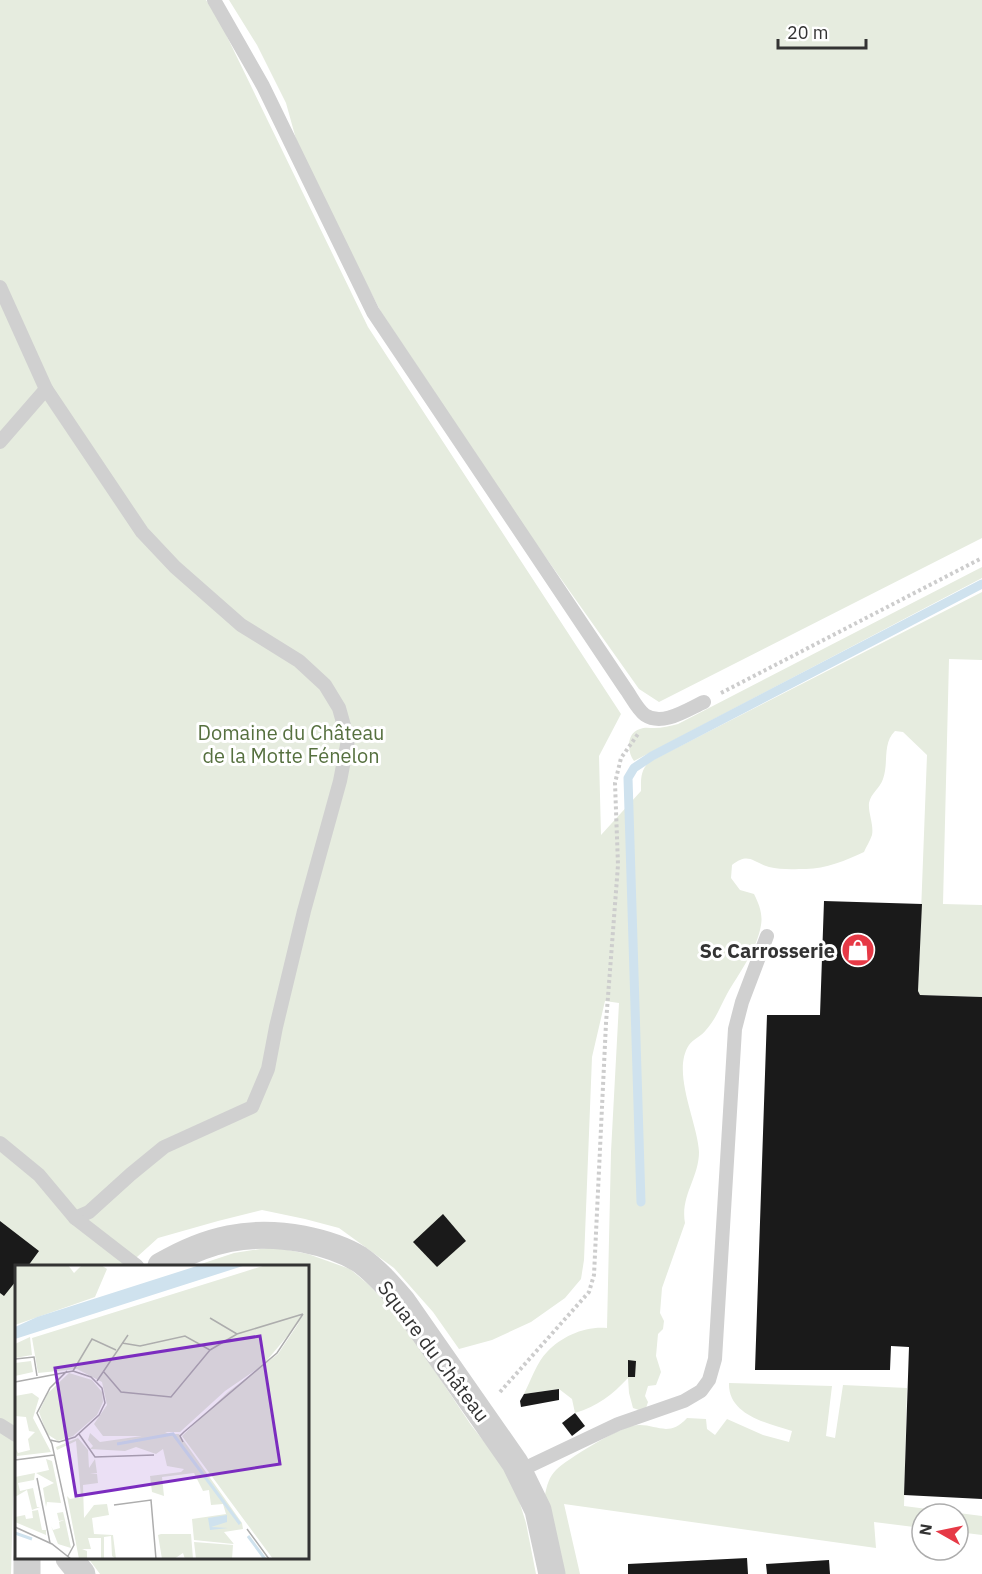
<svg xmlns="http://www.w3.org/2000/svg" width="982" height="1574" viewBox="0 0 982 1574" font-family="'IBM Plex Sans',sans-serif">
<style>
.green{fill:#e6ecdf}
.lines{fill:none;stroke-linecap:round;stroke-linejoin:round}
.stream{stroke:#cfe2ee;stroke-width:9}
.building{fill:#1a1a1a}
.path{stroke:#cdcdcd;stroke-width:4;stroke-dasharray:3 3;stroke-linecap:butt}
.lane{stroke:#d0d0d0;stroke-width:14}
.street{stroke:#d0d0d0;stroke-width:27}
.labels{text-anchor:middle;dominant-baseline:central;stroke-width:6;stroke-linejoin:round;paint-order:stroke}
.park-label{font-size:20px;fill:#56703f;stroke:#fff}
.poi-label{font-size:20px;font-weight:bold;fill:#333;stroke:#fff;text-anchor:end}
.street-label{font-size:20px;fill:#333;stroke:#fff}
.inset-river{fill:none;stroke:#cfe2ee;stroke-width:3}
.inset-road{fill:none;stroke:#adadad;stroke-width:1.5}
.view{fill:#7b2cbf;fill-opacity:0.15;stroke:#7b2cbf;stroke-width:3}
.inset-edge{fill:none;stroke:#333;stroke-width:3}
</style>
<rect width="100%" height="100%" fill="#fff"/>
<g class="green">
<path d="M0,0h206l11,16 151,311 253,387 -22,42 2,79 40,-44c0,-11 -1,-20 8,-29l333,-170v68l-33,-1 -6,245 39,1v92l-62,-2 -2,-4 9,-236 -24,-23 -8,-1c-13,13 -6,31 -12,48 -3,9 -12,14 -14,24 -1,10 5,22 3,32 -2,6 -6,12 -8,17 -17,8 -39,17 -58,17 -11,0 -26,1 -37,-2 -17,-5 -20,-15 -37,-2l-1,13 9,12 14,4c5,10 9,20 7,31 -4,25 -22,48 -34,69 -7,13 -11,25 -21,36 -4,6 -13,9 -17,15 -18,27 9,78 10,107 0,26 -19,44 -14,71l-23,65 -2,25 4,8 -1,8 -5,5 -2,22 5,16 -5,13 -8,1 -3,10 3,6 -2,6 -7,2 -6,-2 -4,-15 -1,-15c-16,17 -30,28 -53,35l-3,-14 -13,-10 -35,5c7,-14 13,-32 23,-42 15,-16 38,-26 60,-24l4,-176 8,-149 -14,-2 -13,56 -8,203 -3,19 -16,19 -34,24 -39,18 -33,9 -26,-37 -39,-44 -55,-40 -34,-9 -43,-9 -44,11 -60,17 -31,28h-111v201l-3,32 -2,75h-11z"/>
<polygon points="229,0 982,0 982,538 659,702 639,689 532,538 381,312 301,157 286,103 257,45"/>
<path d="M982,567v11l-348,183c-7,-9 -8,-28 6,-32 4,-2 10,-1 14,-1 8,0 16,-2 24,-4z"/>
<polygon points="273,1247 308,1254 350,1269 369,1285 397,1315 471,1425 500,1462 516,1491 526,1523 536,1574 100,1574 88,1558 308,1558 308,1266 195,1266 234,1253"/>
<path d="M729,1383l103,3 -6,50 9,2 8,-53 64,3 -3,118 78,10v19l-24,-3v-18h-36v14l-48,-6 2,26 -312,-44 16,70h-16l-19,-79c2,-10 4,-18 11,-25 11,-11 61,-41 76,-44 22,-5 35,14 55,-8l19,1 1,10 8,6 12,-16 36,16 26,7 3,-11c-25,-8 -64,-16 -63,-48z"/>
</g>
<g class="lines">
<polyline class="stream" points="641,1202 628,778 634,768 652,756 982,584"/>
</g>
<g class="building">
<polygon points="824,901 922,904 918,991 920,995 982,997 982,1499 904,1495 909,1347 891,1346 890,1370 755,1370 767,1015 820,1015"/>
<polygon points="443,1214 466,1241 437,1267 413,1242"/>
<polygon points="0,1221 39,1251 28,1266 16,1266 16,1281 4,1296 0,1293"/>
<polygon points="628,1360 636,1361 635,1377 628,1377"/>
<polygon points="559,1389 559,1400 521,1407 520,1401 524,1394"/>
<polygon points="575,1413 585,1426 572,1436 562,1423"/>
<polygon points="747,1558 748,1574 628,1574 628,1564"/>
<polygon points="829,1560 830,1574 767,1574 766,1564"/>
</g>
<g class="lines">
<g class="path">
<polyline points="721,693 982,558"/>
<polyline points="500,1392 589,1292 594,1275 606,1023 618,865 615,783 621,758 638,734"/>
</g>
<g class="lane">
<path d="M214,0l49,86 110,226 252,376c6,8 12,21 20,27 18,12 43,-6 59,-13"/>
<polyline points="0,287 46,389"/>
<polyline points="0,442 46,389 142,532 175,567 241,625 299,661 325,685 339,708 348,740 340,781 304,911 276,1027 268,1069 252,1107 164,1147 131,1174 89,1212 75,1218"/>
<polyline points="0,1143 39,1175 75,1218 137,1266"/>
<polyline points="0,1425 16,1435"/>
<polyline points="519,1471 618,1424 684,1401 701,1391 709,1380 715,1359 735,1029 742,1002 767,936"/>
</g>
<g class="street">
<path d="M161,1266c46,-27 89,-37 142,-27 20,4 38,9 56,20 16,11 30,27 43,42l113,162 23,47 14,64"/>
<polyline points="69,1558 82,1574"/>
<polyline points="27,1574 27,1558"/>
</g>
</g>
<defs>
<symbol id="shop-disc" viewBox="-11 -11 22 22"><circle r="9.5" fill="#e63946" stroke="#fff"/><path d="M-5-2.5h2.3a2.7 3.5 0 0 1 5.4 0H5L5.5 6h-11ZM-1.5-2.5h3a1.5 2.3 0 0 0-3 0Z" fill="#fff"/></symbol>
</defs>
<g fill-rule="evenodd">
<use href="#shop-disc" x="839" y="931" width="38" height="38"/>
</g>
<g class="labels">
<g class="park-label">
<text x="291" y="732">Domaine du Château<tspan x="291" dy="23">de la Motte Fénelon</tspan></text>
</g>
<g class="poi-label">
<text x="835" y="950">Sc Carrosserie</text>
</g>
<g class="street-label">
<text transform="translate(434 1351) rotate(53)">Square du Château</text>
</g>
</g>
<g transform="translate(15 1265)">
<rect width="294" height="294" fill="#fff"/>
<path d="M0,0h53l6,8 8,-8h19l6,4 -12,28 -80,28zM251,0h43v294h-36l-91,-123 46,-44 50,-38 22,-33 -37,44 -38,26 -45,41h-15l9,4 66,88 -66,-90h5l63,89 1,6 -19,3 10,12 -40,-4 -2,-21 34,-5 -3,-10 -12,1 -2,-15 -6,1 -9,-18 -32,4 2,19 -12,-4 -2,-16 31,-4 3,-3 -17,-3 -4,-17 -7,5 -20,-7 -11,4 -35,-2 3,-3 -5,-6 2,-7 10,9 42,-6h-39l-9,-12 13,-19 -5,-23 -25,-13 -39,4 -6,-35zM15,72l2,18 -17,3v-14zM16,96l2,11 -18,4v-13zM54,108l23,7 10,12 1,10 -6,13 -24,21 -15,5 -11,-7 -8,-22 9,-19zM17,128l7,5 -6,20 18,34 -34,4 -2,-9 3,6 12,-3 -2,-11 7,-7 -6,-1 -3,-14 -11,-1v-20zM63,173l10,12 1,18 6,-9 2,14 -7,1h7l1,9 -15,2 1,33 10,-13 13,-1 2,11 -17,3 2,16 19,1 3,24 -4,-3 -1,-20 -7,1v22h-3v-21h-13l3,11h-9l5,2v8h-8l-12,-63 3,3 11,-2 -5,-56 -19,9 -1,-3zM31,194l6,2 9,42 -14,-1 -1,5 -3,-19 11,-5 -18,-10 13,-3zM20,208l-1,7 -16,3 2,8 13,-3 4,19h3l-8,3 -5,-20 -12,7v-20zM23,245l4,20h4v5l-31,-13v-5l10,-2 1,4 7,-1 -1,-7zM48,247l2,8 6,28 -13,-4 -7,-18 2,4 7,-2 -1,-6 5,-2 -5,1 -2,-8zM146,269h30l2,25h-8l-2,-6 -9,6h-12l-4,-24zM179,277l39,3 -1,14h-36z" fill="#e6ecdf"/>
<path d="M185,0h46l-231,74v-12l22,-10zM212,250v7l-16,5 17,1 -18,2 -2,-12z" fill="#cfe2ee"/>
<path class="inset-river" d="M102,179l56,-10 67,90M0,268l17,6M233,271l17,23"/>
<path class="inset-road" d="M195,53l27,16M195,85l27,-16 66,-20M0,94l19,-2 3,19M52,106l-17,17 -13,25 15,31 22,101 -6,11M58,106l19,-32 24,11M88,106l18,21 50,5 39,-47 -25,-14 -45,10 -18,-3M82,116l31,-46M0,117l58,-11 18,6 11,11 3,15 -6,12 -24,22 -16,5 -9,-2M64,169l16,23 59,-2M168,177l-3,-6 4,-4 93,-79 26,-39M0,195l39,-5M22,213l13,65M99,240l37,-5 5,59M0,262l37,17 19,15M232,264l22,30"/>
<path class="view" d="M245,71l20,128 -204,32 -21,-128z"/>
<rect width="294" height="294" class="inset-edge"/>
</g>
<g transform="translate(940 1532) rotate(279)"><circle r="28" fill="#ffffff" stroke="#adadad" stroke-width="1.5"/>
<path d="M0-4.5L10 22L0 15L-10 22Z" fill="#e63946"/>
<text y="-9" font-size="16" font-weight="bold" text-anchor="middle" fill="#333333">N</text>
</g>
<path d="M778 39v9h88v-9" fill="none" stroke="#333333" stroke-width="3"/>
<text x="787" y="39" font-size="18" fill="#333333" stroke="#ffffff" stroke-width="4.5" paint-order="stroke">20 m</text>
</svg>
